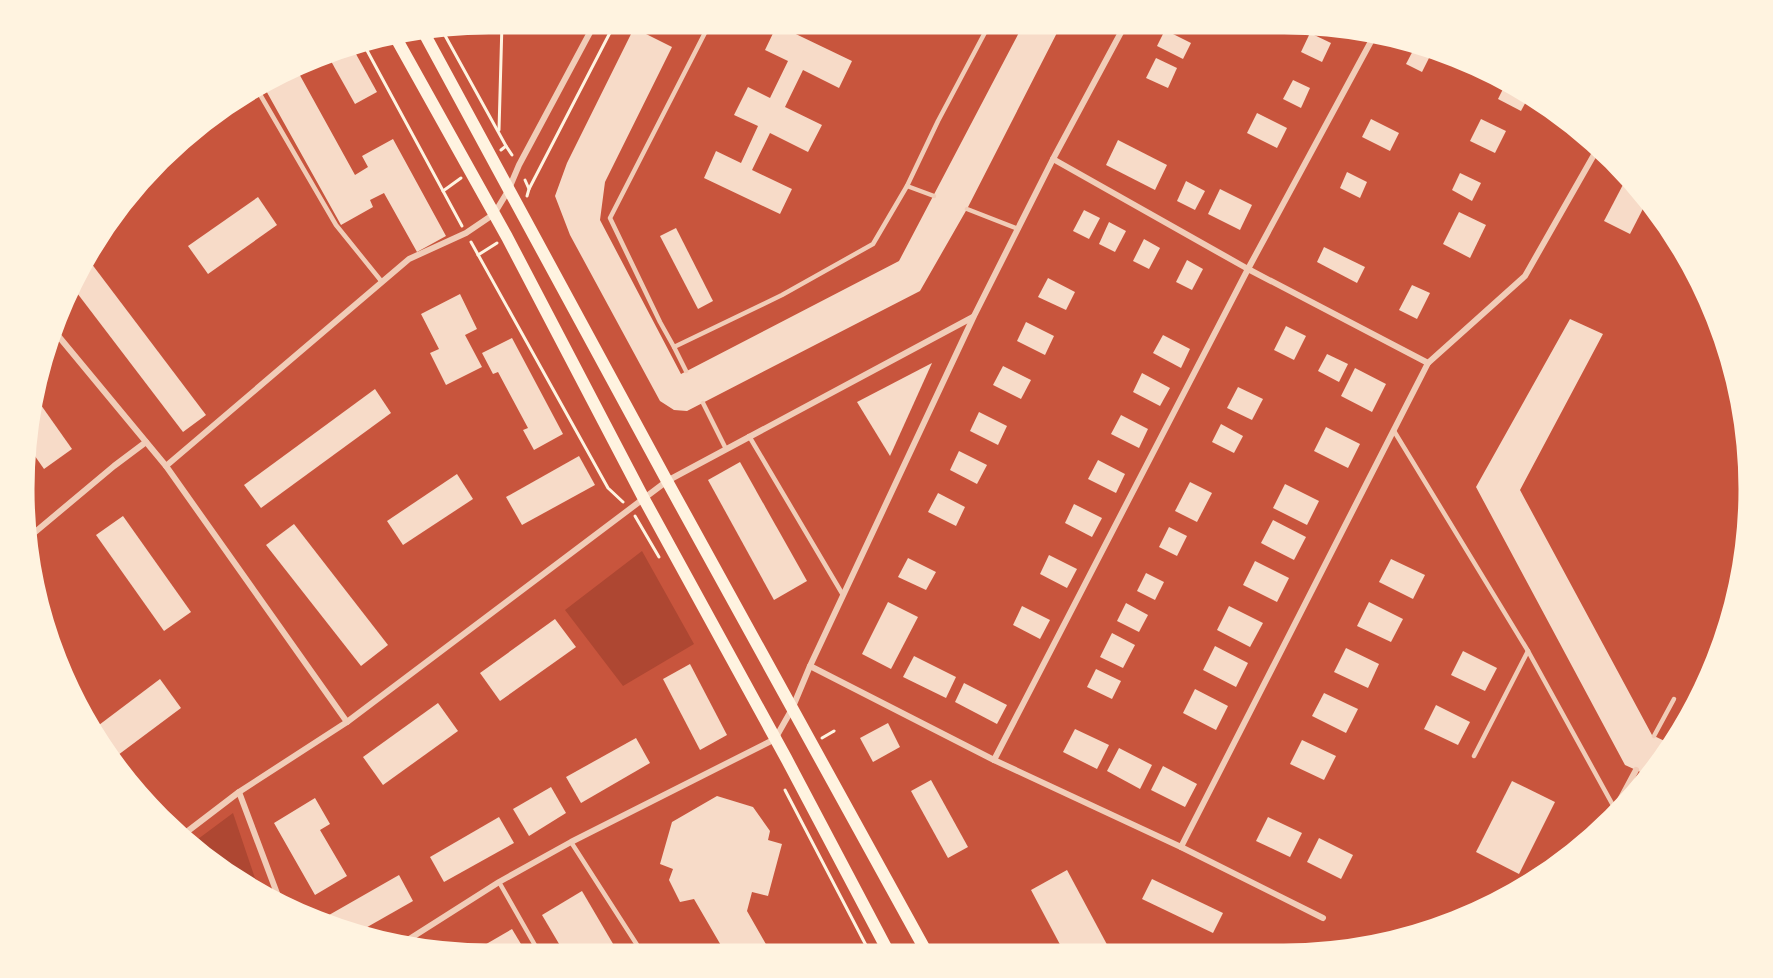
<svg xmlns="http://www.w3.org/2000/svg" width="1773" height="978" viewBox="0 0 1773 978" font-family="Overpass,sans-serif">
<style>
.green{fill:#ae4732}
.building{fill:#f7dbc8}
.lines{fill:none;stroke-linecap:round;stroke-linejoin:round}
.path{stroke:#fff3e0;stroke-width:3}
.service{stroke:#f1ccb7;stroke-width:4.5}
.minor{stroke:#f1ccb7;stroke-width:6}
.secondary{stroke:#fff3e0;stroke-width:12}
.rim{fill:none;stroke:#fff3e0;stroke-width:3}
</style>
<rect width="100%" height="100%" fill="#c8553d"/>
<g class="green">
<polygon points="642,551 694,644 623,686 565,610"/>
<polygon points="233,813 261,896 255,893 194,842"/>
</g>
<g class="building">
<polygon points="1024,23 1062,23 967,209 920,291 687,411 674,410 660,401 570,235 555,196 567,163 634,28 672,47 605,182 600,220 681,374 899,261"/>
<polygon points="777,25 852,61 839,88 803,70 785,107 822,125 808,152 770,133 752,170 792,189 780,214 704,178 716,151 741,163 758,126 734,115 748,87 770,98 788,61 765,50"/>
<polygon points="1165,30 1191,43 1183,59 1157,46"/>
<polygon points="1310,33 1331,43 1322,62 1301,52"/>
<polygon points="1417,43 1433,50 1422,72 1406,64"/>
<polygon points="351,45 377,92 355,104 327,54 339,47"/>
<polygon points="1156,58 1177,68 1168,88 1146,78"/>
<polygon points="297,70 355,175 368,167 362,156 393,139 446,236 417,252 384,193 370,200 373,207 341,225 264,87"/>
<polygon points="1293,80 1310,88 1301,108 1283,99"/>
<polygon points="1507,81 1530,94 1521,111 1498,99"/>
<polygon points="1257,113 1287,128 1277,148 1247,133"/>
<polygon points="1371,119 1399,133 1390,151 1362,137"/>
<polygon points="1481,119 1506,131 1495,153 1470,141"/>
<polygon points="1118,140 1167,165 1155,190 1106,165"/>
<polygon points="1347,172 1367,182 1360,198 1340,188"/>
<polygon points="1460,173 1481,183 1472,201 1452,190"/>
<polygon points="1627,177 1648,199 1630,234 1604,221"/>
<polygon points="1186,181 1205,191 1195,210 1177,201"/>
<polygon points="1220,189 1252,205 1240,230 1208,214"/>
<polygon points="258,197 277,225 208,274 188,246"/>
<polygon points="1084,210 1100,218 1089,239 1073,231"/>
<polygon points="1459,212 1486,225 1470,258 1443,244"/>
<polygon points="1109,222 1126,231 1115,252 1099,244"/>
<polygon points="676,228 713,301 698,309 660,236"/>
<polygon points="1144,239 1160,248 1149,269 1133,261"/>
<polygon points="1324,247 1365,267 1357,283 1317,262"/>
<polygon points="88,259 206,415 183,432 74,289"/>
<polygon points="1187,260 1203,269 1192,290 1176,282"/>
<polygon points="1048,278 1075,292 1066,310 1038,297"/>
<polygon points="1412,285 1430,293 1417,319 1399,310"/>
<polygon points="460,294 477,329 465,335 482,367 446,385 430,353 439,349 421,314"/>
<polygon points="1570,319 1603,334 1520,490 1652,735 1671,744 1647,775 1625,765 1476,487"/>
<polygon points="1026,322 1054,336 1045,355 1017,341"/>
<polygon points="1286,326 1306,336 1294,360 1274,350"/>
<polygon points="1163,335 1190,349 1181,368 1153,353"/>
<polygon points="512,338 563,434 534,450 523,430 528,428 498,372 493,374 482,353"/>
<polygon points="1327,354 1348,364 1339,382 1318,371"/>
<polygon points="932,363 890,456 857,402"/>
<polygon points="1003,366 1031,380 1021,399 993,385"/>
<polygon points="1355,368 1386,384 1372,412 1341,396"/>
<polygon points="1142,373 1170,388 1160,406 1133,392"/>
<polygon points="1238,387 1263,399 1252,420 1227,408"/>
<polygon points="375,389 391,413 261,508 244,485"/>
<polygon points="36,398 72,449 44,469 30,449"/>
<polygon points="979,412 1007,426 998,445 970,431"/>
<polygon points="1121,415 1148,429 1139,448 1111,434"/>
<polygon points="1221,424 1243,436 1234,453 1212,442"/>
<polygon points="1326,427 1360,444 1348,468 1314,451"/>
<polygon points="959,451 987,465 977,484 950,470"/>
<polygon points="579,456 595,485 522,525 506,497"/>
<polygon points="1098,460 1125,474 1116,493 1088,479"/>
<polygon points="740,462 807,581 774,600 708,480"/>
<polygon points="457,474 473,499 403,545 387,521"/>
<polygon points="1190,482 1212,493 1197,522 1175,511"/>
<polygon points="1285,484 1319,501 1307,525 1273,508"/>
<polygon points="938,493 965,507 956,526 928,512"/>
<polygon points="1074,504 1102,518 1092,537 1065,523"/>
<polygon points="123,516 191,612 164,631 96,535"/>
<polygon points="1273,520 1306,537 1294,560 1261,543"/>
<polygon points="294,524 388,645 361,666 266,545"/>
<polygon points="1169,527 1187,536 1177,556 1159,547"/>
<polygon points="1049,555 1077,569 1067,588 1040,574"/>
<polygon points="908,558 936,572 926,590 898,577"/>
<polygon points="1391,559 1425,575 1413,599 1379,582"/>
<polygon points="1255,561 1289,578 1277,602 1243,585"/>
<polygon points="1146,573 1164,582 1155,600 1137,591"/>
<polygon points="888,602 918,617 891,669 862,654"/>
<polygon points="1369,602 1403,619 1391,642 1357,626"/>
<polygon points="1126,603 1148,615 1139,632 1117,621"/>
<polygon points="1022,606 1050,620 1040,639 1013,625"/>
<polygon points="1229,606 1263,623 1250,647 1217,630"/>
<polygon points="555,619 576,647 500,701 480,673"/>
<polygon points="1112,633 1135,645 1123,668 1100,657"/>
<polygon points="1215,646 1248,663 1236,687 1203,670"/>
<polygon points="1346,648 1379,664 1368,688 1334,672"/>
<polygon points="1463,651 1497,668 1485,691 1451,675"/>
<polygon points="914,656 956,677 946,698 903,677"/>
<polygon points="690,664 727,735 700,750 663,679"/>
<polygon points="1096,669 1121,681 1112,699 1087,687"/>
<polygon points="160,679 181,708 114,758 95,728"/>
<polygon points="964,683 1007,705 997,724 955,702"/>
<polygon points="1195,689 1228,706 1216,730 1183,713"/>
<polygon points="1324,693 1358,709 1346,733 1312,716"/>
<polygon points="438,703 458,731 383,785 363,757"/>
<polygon points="1436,705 1470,722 1458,745 1424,729"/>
<polygon points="888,723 900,747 873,762 860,738"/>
<polygon points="1075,729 1109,745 1097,769 1063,752"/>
<polygon points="636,738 650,763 581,803 566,777"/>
<polygon points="1302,740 1336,756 1324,780 1290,764"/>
<polygon points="1119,748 1152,765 1140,789 1107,771"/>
<polygon points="1163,766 1197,784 1185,807 1151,790"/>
<polygon points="931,780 968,847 948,858 911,791"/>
<polygon points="1512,781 1555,802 1519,874 1476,852"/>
<polygon points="551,787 566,813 529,836 513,809"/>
<polygon points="717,796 753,807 770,831 768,840 782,844 768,896 752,892 747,911 771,953 726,954 694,899 680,902 669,880 673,869 660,864 672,822"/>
<polygon points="315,798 330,824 320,830 347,876 315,895 274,823"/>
<polygon points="499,817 514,843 444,882 430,857"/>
<polygon points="1268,817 1302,833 1290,857 1256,841"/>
<polygon points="1319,838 1353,855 1341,879 1307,862"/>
<polygon points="1067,870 1111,952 1064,952 1031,890"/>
<polygon points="399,875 413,901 355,934 338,930 329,915"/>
<polygon points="1152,879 1223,913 1213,933 1142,899"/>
<polygon points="582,891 619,954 565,954 542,915"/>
<polygon points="512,929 527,954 469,954"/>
</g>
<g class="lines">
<g class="path">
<polyline points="442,30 506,146"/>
<polyline points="363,43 462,226"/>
<polyline points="499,130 502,23"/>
<polyline points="501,150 506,146 512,155"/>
<polyline points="525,180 529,189 527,196"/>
<polyline points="529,189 615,23"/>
<polyline points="443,191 461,178"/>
<polyline points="471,242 608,488 623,502"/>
<polyline points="478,255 497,243"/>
<polyline points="635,516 659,557"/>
<polyline points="822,738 834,731"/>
<polyline points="785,790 870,953"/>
</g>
<g class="service">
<polyline points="710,23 610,218 660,322 674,347 782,295 873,244 907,186 938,121 990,23"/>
<polyline points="258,91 336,225 382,282"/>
<polyline points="907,186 934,196"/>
<polyline points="967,209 1018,229"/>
<polyline points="674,347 686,371"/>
<polyline points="703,403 726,449"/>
<polyline points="1394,431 1528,651 1615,809 1620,811"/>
<polyline points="749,436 843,595"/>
<polyline points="1654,736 1674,699"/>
<polyline points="1474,756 1528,651"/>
<polyline points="571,842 641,951 685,951 687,954"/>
<polyline points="499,882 540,954"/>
</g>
<g class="minor">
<polyline points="1053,159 1248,269 1428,363"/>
<polyline points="55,332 166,466 347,722"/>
<polyline points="166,466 409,259 466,233 494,214 508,191 519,165 595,23"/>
<polyline points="28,538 114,466 146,442"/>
<polyline points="810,666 994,760 1181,847 1323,918"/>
<polyline points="994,760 1248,269 1375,34"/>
<polyline points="239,792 281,904"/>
<polyline points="1606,826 1636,770"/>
<polyline points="184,834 239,792 347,722 667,481 973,317"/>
<polyline points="1181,847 1428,363 1525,276 1599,146"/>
<polyline points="403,943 499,882 571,842 775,739 792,709 810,666 974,316 1053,159 1126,23"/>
</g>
<g class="secondary">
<polyline points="424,33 667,481 927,953"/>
<polyline points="396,38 507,237 644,499 786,758 889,953"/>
</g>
</g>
<path d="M0 0H1773V978H0ZM489 33H1284A456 456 0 0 1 1740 489V489A456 456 0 0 1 1284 945H489A456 456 0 0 1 33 489V489A456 456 0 0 1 489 33Z" fill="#fff3e0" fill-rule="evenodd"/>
<path class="rim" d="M489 33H1284A456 456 0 0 1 1740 489V489A456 456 0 0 1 1284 945H489A456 456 0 0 1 33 489V489A456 456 0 0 1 489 33Z"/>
</svg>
